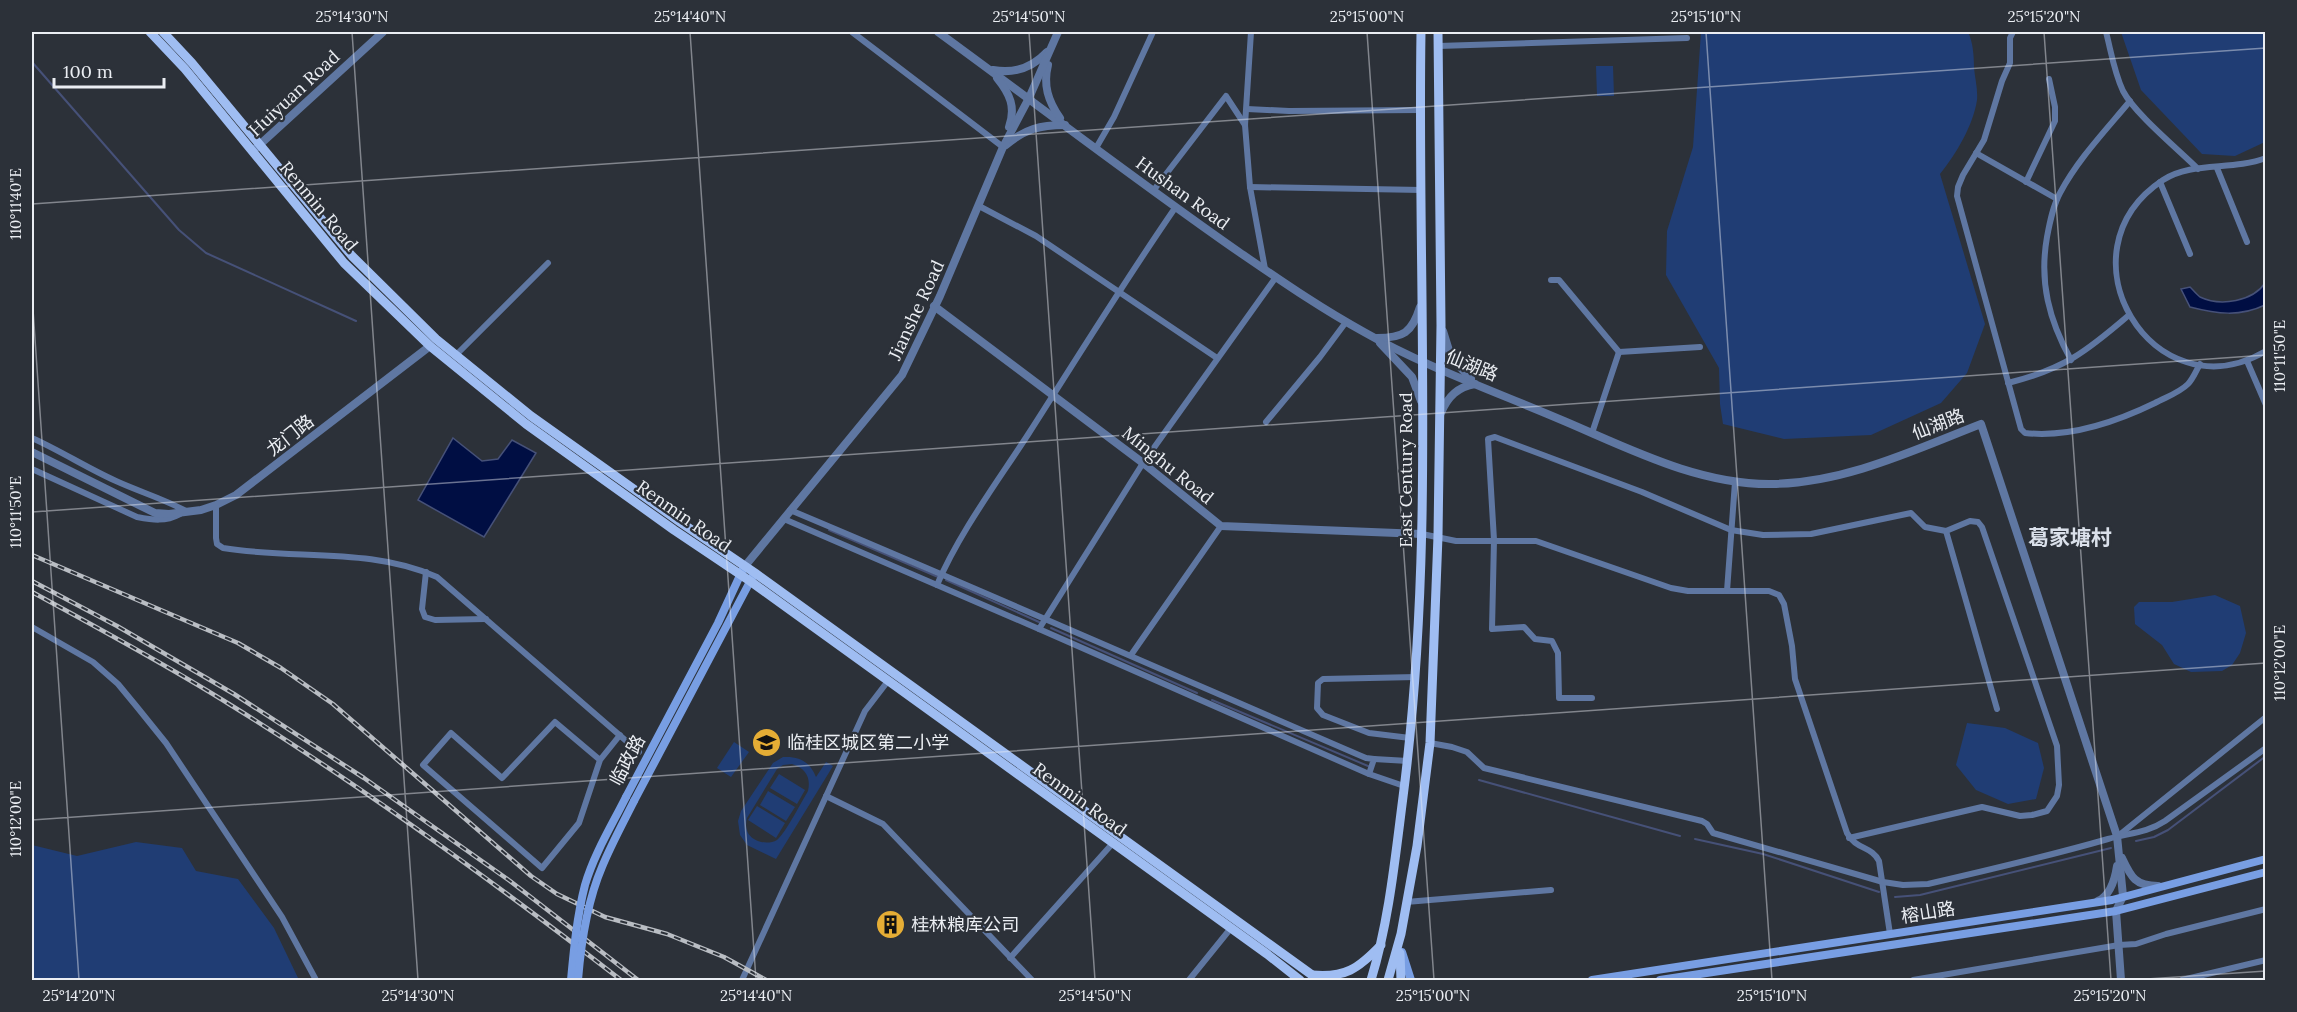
<svg xmlns="http://www.w3.org/2000/svg" width="2297" height="1012" viewBox="0 0 2297 1012" font-family="Lora,'Noto Sans SC',serif">
<style>
.green{fill:#203d74;fill-rule:evenodd}
.water{fill:#000e43;stroke:#465178;stroke-width:1.5}
.lines{fill:none;stroke-linecap:round;stroke-linejoin:round}
.stream{stroke:#465178;stroke-width:2}
.minor{stroke:#5f77a2;stroke-width:6}
.tertiary{stroke:#5f77a2;stroke-width:8}
.secondary{stroke:#789ee3;stroke-width:8}
.primary{stroke:#9fbdf2;stroke-width:9}
.rail-casing{stroke:#b9bdc3;stroke-width:4.5}
.rail{stroke:#2c3139;stroke-width:2;stroke-dasharray:7;stroke-linecap:butt}
.secondary-bridge{stroke:#789ee3;stroke-width:8}
.ticks{fill:none;stroke:#ebeef3;stroke-width:1.5;stroke-opacity:0.45}
.labels{text-anchor:middle;dominant-baseline:central;stroke-width:4.5;stroke-linejoin:round;paint-order:stroke}
.street-label{font-size:18px;fill:#ebeef3;stroke:#2c3139}
.poi-label{font-size:18px;fill:#ebeef3;stroke:#2c3139;text-anchor:start}
.quarter-label{font-size:21px;font-weight:bold;fill:#dae0ea;stroke:#2c3139}
.neatline{fill:none;stroke:#ebeef3;stroke-width:2}
.ticks-label{font-size:15px;text-anchor:middle;fill:#ebeef3}
</style>
<rect width="100%" height="100%" fill="#2c3139"/>
<g class="green">
<path d="M1701,32h267c5,10 6,24 6,36 1,10 4,22 3,32 -4,26 -21,54 -37,74l45,150 -18,49 -26,30 -70,32 -87,4 -61,-15 -3,-20 -1,-36 -53,-93 1,-44 26,-84z"/>
<polygon points="2121,32 2265,32 2265,142 2235,156 2202,154 2141,90"/>
<polygon points="1596,66 1613,66 1614,96 1597,96"/>
<polygon points="2215,595 2240,606 2246,633 2240,653 2232,665 2222,671 2191,672 2174,664 2162,645 2135,624 2134,607 2139,602 2172,602"/>
<polygon points="1967,723 2005,728 2038,743 2044,768 2036,799 2008,804 1976,790 1956,765"/>
<polygon points="734,742 749,752 731,777 717,768"/>
<path d="M783,757c17,-1 27,5 33,20l10,-15 7,4 -57,93 -29,-14 -7,-10 -2,-14 3,-10 32,-48zM792,764c14,4 19,14 16,27 -6,10 -23,43 -31,49 -7,4 -17,3 -23,-1 -8,-5 -9,-13 -7,-21l30,-49 6,-4z"/>
<polygon points="779,774 805,790 797,804 770,788"/>
<polygon points="768,791 795,807 786,821 760,805"/>
<polygon points="757,806 785,823 776,838 748,820"/>
<polygon points="136,842 182,848 196,871 238,879 274,928 299,980 32,980 32,845 77,856"/>
</g>
<g class="water">
<path d="M2265,283v22c-25,12 -48,9 -75,2l-9,-18 9,-2c3,3 7,8 10,10 21,10 53,4 65,-14z"/>
<polygon points="453,438 482,461 498,459 512,440 536,453 484,537 418,500"/>
</g>
<g class="lines">
<g class="stream">
<polyline points="32,62 179,230 206,253 356,321"/>
<polyline points="829,530 938,577"/>
<polyline points="946,580 1039,622"/>
<polyline points="1051,628 1197,693"/>
<polyline points="1212,700 1368,766"/>
<polyline points="1479,780 1680,836"/>
<polyline points="1695,839 1763,854 1879,892"/>
<polyline points="2136,841 2154,837 2168,830 2266,756"/>
<polyline points="1895,897 1920,895 2111,848"/>
</g>
<g class="minor">
<polyline points="852,32 1003,147"/>
<polyline points="1251,32 1245,125 1250,187 1265,269"/>
<path d="M2013,32l-3,6v25l-8,18 -18,59 -21,35 -5,12 -1,9 64,233 4,4c45,5 91,-11 130,-30 11,-6 24,-10 33,-19 5,-5 8,-13 12,-20"/>
<path d="M2106,32c5,19 8,40 17,59 12,23 55,58 75,78"/>
<polyline points="1438,46 1687,38"/>
<polyline points="1247,109 1289,111 1420,110"/>
<polyline points="1096,148 1114,117 1153,32"/>
<polyline points="1976,153 2057,199"/>
<path d="M2266,158c-34,13 -74,3 -103,22 -109,72 -10,237 103,171"/>
<polyline points="2217,168 2247,242"/>
<polyline points="2026,182 2055,121 2055,107 2049,79"/>
<polyline points="2160,182 2190,254"/>
<polyline points="1250,187 1422,190"/>
<polyline points="1153,191 1226,96 1245,125"/>
<polyline points="979,206 1036,236 1217,358"/>
<polyline points="1551,280 1559,280 1619,352"/>
<polyline points="1619,352 1700,347"/>
<polyline points="455,356 548,263"/>
<path d="M2071,360c-22,-40 -32,-78 -24,-123 3,-16 6,-31 13,-44 18,-34 46,-63 70,-92"/>
<polyline points="2247,361 2266,405"/>
<path d="M2008,383c56,-14 78,-31 121,-68"/>
<polyline points="1266,422 1320,357 1346,322"/>
<polyline points="1592,433 1619,352"/>
<path d="M32,438c29,13 55,30 84,43 24,11 46,17 70,30"/>
<path d="M32,469l105,48c16,3 28,5 43,-3"/>
<path d="M216,505v33l1,6 6,4c71,12 147,-1 214,29l202,175"/>
<path d="M790,510c193,81 384,165 576,248l8,1 -5,15 35,12"/>
<polyline points="784,519 1039,629 1369,774"/>
<path d="M1422,534l34,7h80l135,47 17,3h81l10,4 5,9 8,42 3,33 52,154c9,17 25,13 32,28l11,73"/>
<polyline points="426,572 422,609 425,617 435,620 486,619"/>
<path d="M937,585c22,-52 61,-104 92,-152 48,-75 95,-151 146,-225"/>
<polyline points="1727,591 1735,482"/>
<polyline points="32,627 93,662 118,684 137,707 166,743 282,917 316,980"/>
<polyline points="1039,629 1143,463 1276,277"/>
<polyline points="1131,655 1221,526"/>
<polyline points="1592,698 1559,698 1558,653 1552,641 1535,639 1524,627 1492,629 1494,540 1488,439 1495,437 1642,492 1731,530 1763,535 1811,534 1911,513 1925,527 1946,531"/>
<polyline points="1410,738 1369,733 1323,715 1317,708 1318,683 1323,679 1416,677"/>
<path d="M1430,743l22,4 15,5 17,16 218,53 5,3 6,9 170,49 20,3 25,-1c61,-14 121,-28 180,-45 21,-6 39,-6 57,-18l101,-73"/>
<polyline points="1374,759 1408,761"/>
<polyline points="600,760 555,722 502,778 451,733 423,765 542,868 579,823 600,760 620,735"/>
<polyline points="826,796 883,824 1032,980"/>
<polyline points="2118,836 2266,717"/>
<polyline points="1849,838 1982,807 2020,816 2032,815 2047,811 2057,796 2059,785 2057,746 1982,527 1978,522 1970,521 1946,531 1997,709"/>
<polyline points="1406,902 1551,890"/>
<polyline points="1010,958 1113,843"/>
<polyline points="742,980 865,711 888,681"/>
<polyline points="1189,980 1231,928"/>
<polyline points="1913,980 2119,945 2136,944 2166,934 2266,909"/>
<polyline points="2182,980 2266,960"/>
</g>
<g class="tertiary">
<path d="M938,32c100,73 199,149 301,220 41,28 81,56 125,80 61,35 135,61 200,89 66,28 135,64 208,63 73,-1 142,-34 209,-60l136,412 6,60 -7,15 5,69"/>
<path d="M1048,65c-5,20 0,36 12,53"/>
<path d="M993,70c22,4 39,-2 54,-18"/>
<path d="M997,78c13,16 19,29 12,49"/>
<path d="M1006,145c19,-16 34,-20 59,-20"/>
<polyline points="256,148 383,32"/>
<polyline points="934,306 1143,463 1221,526 1422,534"/>
<polyline points="1443,331 1451,357 1471,379"/>
<path d="M1377,338c26,0 35,-5 43,-31"/>
<polyline points="1380,343 1412,377 1421,401"/>
<path d="M1441,413c7,-17 17,-26 34,-29"/>
<polyline points="32,452 155,513 169,514 201,510 216,505 236,495 430,346"/>
<polyline points="745,566 902,375 940,296 1003,147 1029,98 1058,32"/>
<path d="M2122,858c9,19 13,28 36,28"/>
<path d="M2098,901c13,-6 17,-22 19,-35"/>
</g>
<g class="secondary">
<polyline points="626,797 718,623 743,569"/>
<polyline points="634,801 753,576"/>
<polyline points="1402,952 1411,980"/>
<polyline points="1592,980 2112,900 2266,859"/>
<polyline points="1660,980 2116,911 2266,872"/>
</g>
<g class="primary">
<polyline points="150,32 185,69 344,263 430,346 526,424 674,530 750,581 1267,954 1300,980"/>
<polyline points="163,32 192,63 352,256 436,339 531,416 680,522 755,573 1319,980"/>
<polyline points="1400,953 1401,980"/>
<path d="M1312,975c33,3 46,-6 69,-30"/>
<path d="M1371,980c18,-59 24,-121 32,-183 33,-254 14,-511 18,-765"/>
<polyline points="1388,980 1401,934 1417,846 1430,743 1438,536 1441,325 1438,32"/>
</g>
<defs>
<g id="rail">
<polyline points="32,555 238,643 281,668 333,704 531,876 557,894 605,917 667,934 724,957 766,980"/>
<polyline points="32,581 117,626 234,694 364,778 510,881 638,980"/>
<path d="M32,592c66,36 133,72 197,112 136,84 265,178 392,276"/>
</g>
</defs>
<use href="#rail" class="rail-casing"/>
<use href="#rail" class="rail"/>
<g class="secondary-bridge">
<path d="M571,980c3,-32 6,-64 14,-95 9,-31 27,-60 41,-88"/>
<path d="M578,980c3,-37 9,-78 24,-113 9,-22 21,-44 32,-66"/>
</g>
</g>
<path class="ticks" d="M352,32l66,948M690,32l66,948M1029,32l66,948M1367,32l67,948M1706,32l66,948M2044,32l67,948M32,204l2234,-156M32,295l47,685M32,512l2234,-157M32,820l2234,-157M2132,980l134,-9"/>
<defs>
<symbol id="school-disc" viewBox="-11 -11 22 22"><circle r="9.5" fill="#e5ad35" stroke="#2c3139"/><path d="M0-5L7-2L0 1L-7-2ZM-4 1L0 2.5L4 1V4Q0 6-4 4Z" fill="#111"/></symbol>
<symbol id="building-disc" viewBox="-11 -11 22 22"><circle r="9.5" fill="#e5ad35" stroke="#2c3139"/><path d="M-4-6H4V6H1V3H-1V6H-4ZM-2.5-4.3h1.7v1.8h-1.7ZM.8-4.3h1.7v1.8H.8ZM-2.5-1h1.7V.8h-1.7ZM.8-1h1.7V.8H.8Z" fill="#111"/></symbol>
</defs>
<g fill-rule="evenodd">
<use href="#school-disc" x="750" y="726" width="33" height="33"/>
<use href="#building-disc" x="874" y="908" width="33" height="33"/>
</g>
<g class="labels">
<g class="street-label">
<text transform="translate(294 93) rotate(-43)">Huiyuan Road</text>
<text transform="translate(1183 193) rotate(36)">Hushan Road</text>
<text transform="translate(319 206) rotate(50)">Renmin Road</text>
<text transform="translate(916 310) rotate(-65)">Jianshe Road</text>
<text transform="translate(1472 365) rotate(22)">仙湖路</text>
<text transform="translate(1938 424) rotate(-21)">仙湖路</text>
<text transform="translate(290 435) rotate(-38)">龙门路</text>
<text transform="translate(1168 465) rotate(39)">Minghu Road</text>
<text transform="translate(1405 470) rotate(-90)">East Century Road</text>
<text transform="translate(684 516) rotate(35)">Renmin Road</text>
<text transform="translate(627 760) rotate(-62)">临政路</text>
<text transform="translate(1080 799) rotate(36)">Renmin Road</text>
<text transform="translate(1928 912) rotate(-9)">榕山路</text>
</g>
<g class="poi-label">
<text x="787" y="742">临桂区城区第二小学</text>
<text x="911" y="924">桂林粮库公司</text>
</g>
<g class="quarter-label">
<text x="2070" y="537">葛家塘村</text>
</g>
</g>
<rect width="2297" height="1012" fill="none" stroke="#2c3139" stroke-width="66"/>
<path d="M54 78v9h110v-9" fill="none" stroke="#ebeef3" stroke-width="3"/>
<text x="63" y="78" font-size="18" fill="#ebeef3" stroke="#2c3139" stroke-width="4.5" paint-order="stroke">100 m</text>
<rect x="33" y="33" width="2231" height="946" class="neatline"/>
<g class="ticks-label">
<text x="352" y="22">25°14'30"N</text>
<text x="690" y="22">25°14'40"N</text>
<text x="1029" y="22">25°14'50"N</text>
<text x="1367" y="22">25°15'00"N</text>
<text x="1706" y="22">25°15'10"N</text>
<text x="2044" y="22">25°15'20"N</text>
<text transform="translate(16 204) rotate(-90)" y="5">110°11'40"E</text>
<text transform="translate(2280 356) rotate(-90)" y="5">110°11'50"E</text>
<text transform="translate(16 512) rotate(-90)" y="5">110°11'50"E</text>
<text transform="translate(2280 663) rotate(-90)" y="5">110°12'00"E</text>
<text transform="translate(16 819) rotate(-90)" y="5">110°12'00"E</text>
<text x="79" y="1001">25°14'20"N</text>
<text x="418" y="1001">25°14'30"N</text>
<text x="756" y="1001">25°14'40"N</text>
<text x="1095" y="1001">25°14'50"N</text>
<text x="1433" y="1001">25°15'00"N</text>
<text x="1772" y="1001">25°15'10"N</text>
<text x="2110" y="1001">25°15'20"N</text>
</g>
</svg>
